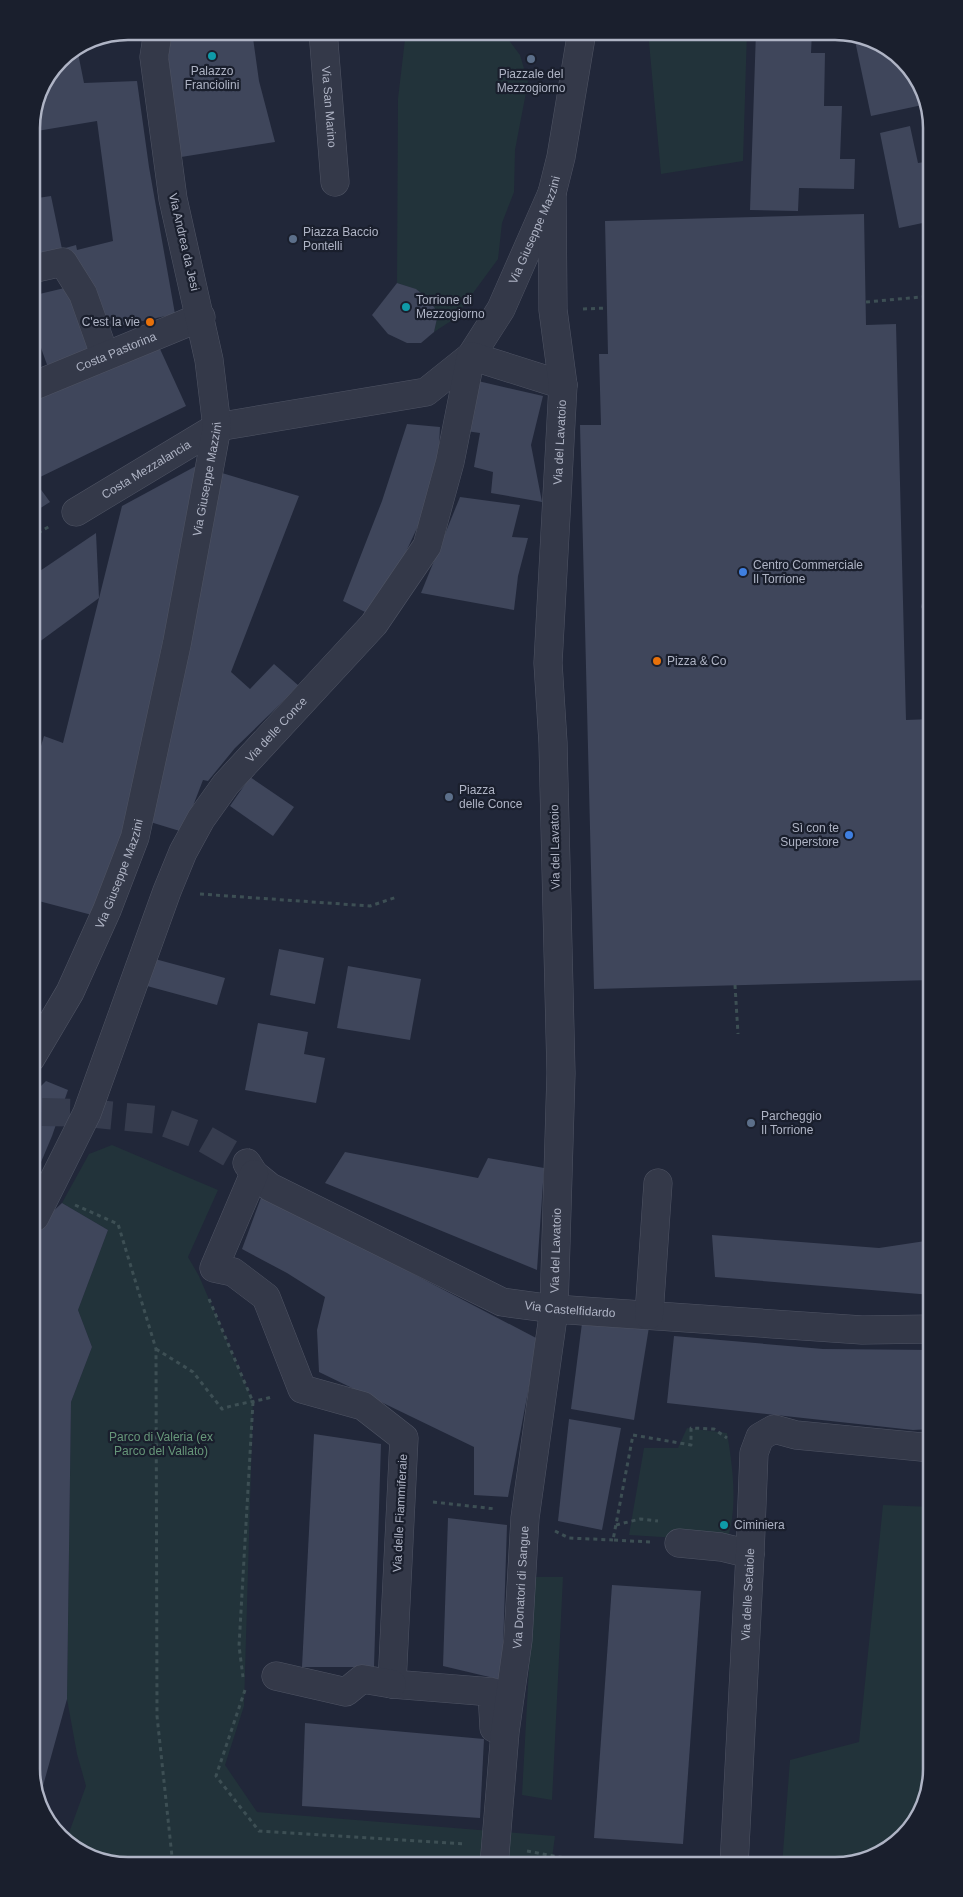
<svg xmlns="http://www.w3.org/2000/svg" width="963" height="1897" viewBox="0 0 963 1897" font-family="Helvetica,sans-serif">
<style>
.green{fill:#22333a}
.building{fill:#3f465b}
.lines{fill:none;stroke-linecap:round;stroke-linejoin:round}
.street-tunnel{stroke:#363c4e;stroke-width:28;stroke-dasharray:28 14;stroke-linecap:butt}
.lane-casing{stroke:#4f5464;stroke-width:19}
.street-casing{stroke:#4f5464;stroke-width:29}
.path{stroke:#3d4f54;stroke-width:3;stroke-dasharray:4 4;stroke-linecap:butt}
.lane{stroke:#343949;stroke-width:18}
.street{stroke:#343949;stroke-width:28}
.culture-dot{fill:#0f9aa8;stroke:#1a1f2d;stroke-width:2}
.service-dot{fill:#5c6f8a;stroke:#1a1f2d;stroke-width:2}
.food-dot{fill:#e8710a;stroke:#1a1f2d;stroke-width:2}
.shop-dot{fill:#3f7fe0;stroke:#1a1f2d;stroke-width:2}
.labels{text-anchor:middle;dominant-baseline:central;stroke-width:4.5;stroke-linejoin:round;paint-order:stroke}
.poi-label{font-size:12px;fill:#afb4c5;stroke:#1a1f2d;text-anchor:start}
.street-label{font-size:12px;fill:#afb4c5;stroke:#1a1f2d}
.park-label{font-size:12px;fill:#669679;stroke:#1a1f2d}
.rim{fill:none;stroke:#afb4c5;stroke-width:2.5}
</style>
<rect width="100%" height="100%" fill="#212739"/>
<g class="green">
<path d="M406,31h96l18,24 8,27 -13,68 -1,42 -12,31 -4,36 -44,60 -20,13 4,-18c-11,-21 -18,-24 -41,-31l1,-184z"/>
<polygon points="648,31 747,31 743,161 661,174"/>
<polygon points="112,1145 218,1190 188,1257 199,1276 253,1402 244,1706 225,1765 257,1812 555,1836 551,1866 122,1866 69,1846 66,1841 86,1786 77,1754 67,1699 71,1402 92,1347 78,1310 108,1230 62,1203 89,1154"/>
<path d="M687,1428l40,5c6,35 11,74 0,108l-98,-6 15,-87h34z"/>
<polygon points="883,1505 932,1507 932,1769 915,1823 872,1858 835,1866 782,1866 790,1760 859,1742"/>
<polygon points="534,1577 563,1577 552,1800 522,1795"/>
</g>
<g class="building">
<polygon points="167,31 252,31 259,81 275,142 175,158"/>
<polygon points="334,31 350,31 350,33 334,34"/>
<polygon points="756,31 812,31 811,53 825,53 824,106 842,106 840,159 855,159 854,189 799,188 798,211 750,210"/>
<polygon points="854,36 894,51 924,91 927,104 871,116"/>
<polygon points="77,48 84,83 137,81 149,167 175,314 101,330 83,276 31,263 31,199 51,196 62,249 76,245 77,250 113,241 97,121 31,132 31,122 41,86 60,59"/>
<polygon points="910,126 918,163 932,161 932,221 899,228 880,133"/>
<polygon points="864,214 866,325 896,324 906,720 932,719 932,980 594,989 580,425 601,425 599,354 608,354 605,221"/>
<polygon points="397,283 416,289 430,300 438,314 434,332 421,343 407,343 388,334 372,315"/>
<polygon points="73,286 100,355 50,373 31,320 31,296"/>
<polygon points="155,338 186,406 34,480 50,502 31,514 31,403"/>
<polygon points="478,381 543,396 531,445 542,502 491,493 493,472 474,467 480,433 466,431"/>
<polygon points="407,424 440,427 437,485 392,582 367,613 343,601 382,501"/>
<polygon points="196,466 142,770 129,832 92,915 31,899 31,755 38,756 44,736 63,743 122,506"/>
<polygon points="222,473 299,496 231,672 250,689 274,664 299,686 235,748 208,781 203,780 183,832 147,821"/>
<polygon points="460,497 520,505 512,537 528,538 518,576 514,610 421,593"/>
<polygon points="96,533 99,598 31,648 31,577"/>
<polygon points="250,777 294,807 273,836 230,806"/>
<polygon points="279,949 324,958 315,1004 270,995"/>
<polygon points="155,959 225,978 217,1005 147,986"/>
<polygon points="348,966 421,979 410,1040 337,1028"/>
<polygon points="258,1023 308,1032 304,1054 325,1058 316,1103 245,1090"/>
<polygon points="46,1081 68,1090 52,1136 31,1186 31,1096"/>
<polygon points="345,1152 478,1178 488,1158 544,1168 537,1270 325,1183"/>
<polygon points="262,1195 538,1339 508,1497 474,1495 474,1447 319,1372 317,1330 325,1297 287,1273 242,1249"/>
<polygon points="62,1203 108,1230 78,1310 92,1347 71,1402 67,1699 38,1804 31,1769 31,1232"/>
<polygon points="712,1235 879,1248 932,1240 932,1295 715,1277"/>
<polygon points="582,1323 649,1327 634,1420 571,1409"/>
<polygon points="674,1336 823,1349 932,1350 932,1429 913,1430 667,1403"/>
<polygon points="569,1419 621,1428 602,1530 558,1521"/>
<polygon points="314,1434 381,1444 374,1667 302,1667"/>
<polygon points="448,1518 507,1525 502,1680 443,1666"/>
<polygon points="612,1585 701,1591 683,1844 594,1838"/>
<polygon points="305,1723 484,1739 480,1818 302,1806"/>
</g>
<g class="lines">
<polyline class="street-tunnel" points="42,1112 87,1113 158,1120 198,1135 247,1163"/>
<defs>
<polyline id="lane" points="931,606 932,608"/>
<g id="street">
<path id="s1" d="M323,31l12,151"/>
<polyline points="31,269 63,262 83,294 105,356"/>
<path id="s2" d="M31,387l170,-70"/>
<path id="s3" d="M76,512l141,-85 209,-35 45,-36 30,-47 51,-116 9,-36 21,-126"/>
<path id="s4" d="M31,1058l39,-66 37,-82 28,-73 42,-194 40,-216 -8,-67 -36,-161 -19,-142 4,-26"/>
<path id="s5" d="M247,1163l7,11 16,13 232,115 52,7 308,21 70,-1"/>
<polyline points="254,1174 214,1268 233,1272 266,1297 302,1389 363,1406 404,1438 392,1684 492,1692 494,1728"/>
<path id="s6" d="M35,1217l52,-104 80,-222 16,-39 18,-33 25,-35 148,-160 53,-78 23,-84 21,-106 92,29"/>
<polyline points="649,1315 658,1183"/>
<polyline points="679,1543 721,1547 750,1554"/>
<polyline points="276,1676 346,1692 362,1679 392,1684"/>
<path id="s7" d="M494,1866l11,-134 13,-92 7,-122 29,-209 7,-236 -8,-330 -5,-80 15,-278 -10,-75 -1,-117"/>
<path id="s8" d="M734,1866l16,-312 4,-101 6,-16 14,-8 22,6 136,13"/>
</g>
</defs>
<use href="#lane" class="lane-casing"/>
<use href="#street" class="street-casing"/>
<g class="path">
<polyline points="866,302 932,296"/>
<polyline points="583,309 607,308"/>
<polyline points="31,537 50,526"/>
<polyline points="200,894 370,906 397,897"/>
<polyline points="735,985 738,1034"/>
<polyline points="75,1205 118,1224 156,1349 157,1716 173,1866"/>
<polyline points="209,1299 253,1402 239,1646 243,1677"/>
<path d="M156,1349l37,23 29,37c16,-6 33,-7 50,-12"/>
<polyline points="433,1502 496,1509"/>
<polyline points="616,1525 640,1519 658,1521"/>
<polyline points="555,1531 569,1538 613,1540"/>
<polyline points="650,1542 613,1540 633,1435 691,1445 691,1428 714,1429 727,1438"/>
<polyline points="245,1690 216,1776 259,1831 466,1844"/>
<polyline points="527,1851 570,1859 702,1860"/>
<polyline points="265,1866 265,1860 344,1866"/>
</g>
<use href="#lane" class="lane"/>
<use href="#street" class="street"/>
</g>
<g class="culture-dot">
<circle cx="212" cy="56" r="5"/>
<circle cx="406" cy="307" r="5"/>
<circle cx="724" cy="1525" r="5"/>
</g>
<g class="service-dot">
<circle cx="531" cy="59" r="5"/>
<circle cx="293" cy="239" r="5"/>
<circle cx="449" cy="797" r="5"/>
<circle cx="751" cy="1123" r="5"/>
</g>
<g class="food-dot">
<circle cx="150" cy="322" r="5"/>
<circle cx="657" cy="661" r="5"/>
</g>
<g class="shop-dot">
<circle cx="743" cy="572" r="5"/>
<circle cx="849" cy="835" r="5"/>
</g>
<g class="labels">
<g class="poi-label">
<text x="212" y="71" text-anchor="middle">Palazzo<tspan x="212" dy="14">Franciolini</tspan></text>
<text x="531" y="74" text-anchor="middle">Piazzale del<tspan x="531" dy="14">Mezzogiorno</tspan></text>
<text x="303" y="232">Piazza Baccio<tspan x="303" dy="14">Pontelli</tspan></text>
<text x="416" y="300">Torrione di<tspan x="416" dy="14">Mezzogiorno</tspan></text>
<text x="140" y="322" text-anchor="end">C'est la vie</text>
<text x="753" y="565">Centro Commerciale<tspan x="753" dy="14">Il Torrione</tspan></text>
<text x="667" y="661">Pizza &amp; Co</text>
<text x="459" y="790">Piazza<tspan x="459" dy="14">delle Conce</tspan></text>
<text x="839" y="828" text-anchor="end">Sì con te<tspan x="839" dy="14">Superstore</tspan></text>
<text x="761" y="1116">Parcheggio<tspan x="761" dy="14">Il Torrione</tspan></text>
<text x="734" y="1525">Ciminiera</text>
</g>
<g class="street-label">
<text stroke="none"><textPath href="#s1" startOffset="76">Via San Marino</textPath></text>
<text stroke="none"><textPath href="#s3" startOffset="576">Via Giuseppe Mazzini</textPath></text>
<text transform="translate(184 242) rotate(77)">Via Andrea da Jesi</text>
<text stroke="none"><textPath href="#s2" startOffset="92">Costa Pastorina</textPath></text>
<text stroke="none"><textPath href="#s7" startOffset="1428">Via del Lavatoio</textPath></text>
<text stroke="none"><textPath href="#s3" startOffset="82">Costa Mezzalancia</textPath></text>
<text stroke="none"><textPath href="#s4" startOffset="610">Via Giuseppe Mazzini</textPath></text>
<text stroke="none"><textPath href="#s6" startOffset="549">Via delle Conce</textPath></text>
<text transform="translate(555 847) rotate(-91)">Via del Lavatoio</text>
<text stroke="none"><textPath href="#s4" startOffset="205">Via Giuseppe Mazzini</textPath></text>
<text stroke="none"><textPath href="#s7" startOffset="619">Via del Lavatoio</textPath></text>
<text stroke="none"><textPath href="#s5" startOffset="361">Via Castelfidardo</textPath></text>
<text transform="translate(400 1513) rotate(-87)">Via delle Fiammiferaie</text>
<text stroke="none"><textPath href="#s7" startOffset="280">Via Donatori di Sangue</textPath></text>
<text stroke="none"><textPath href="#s8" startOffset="272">Via delle Setaiole</textPath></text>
</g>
<g class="park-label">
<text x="161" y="1437">Parco di Valeria (ex<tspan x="161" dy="14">Parco del Vallato)</tspan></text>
</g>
</g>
<path d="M0 0H963V1897H0ZM128 40H835A88 88 0 0 1 923 128V1769A88 88 0 0 1 835 1857H128A88 88 0 0 1 40 1769V128A88 88 0 0 1 128 40Z" fill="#1a1f2d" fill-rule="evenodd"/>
<path class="rim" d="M128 40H835A88 88 0 0 1 923 128V1769A88 88 0 0 1 835 1857H128A88 88 0 0 1 40 1769V128A88 88 0 0 1 128 40Z"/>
</svg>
